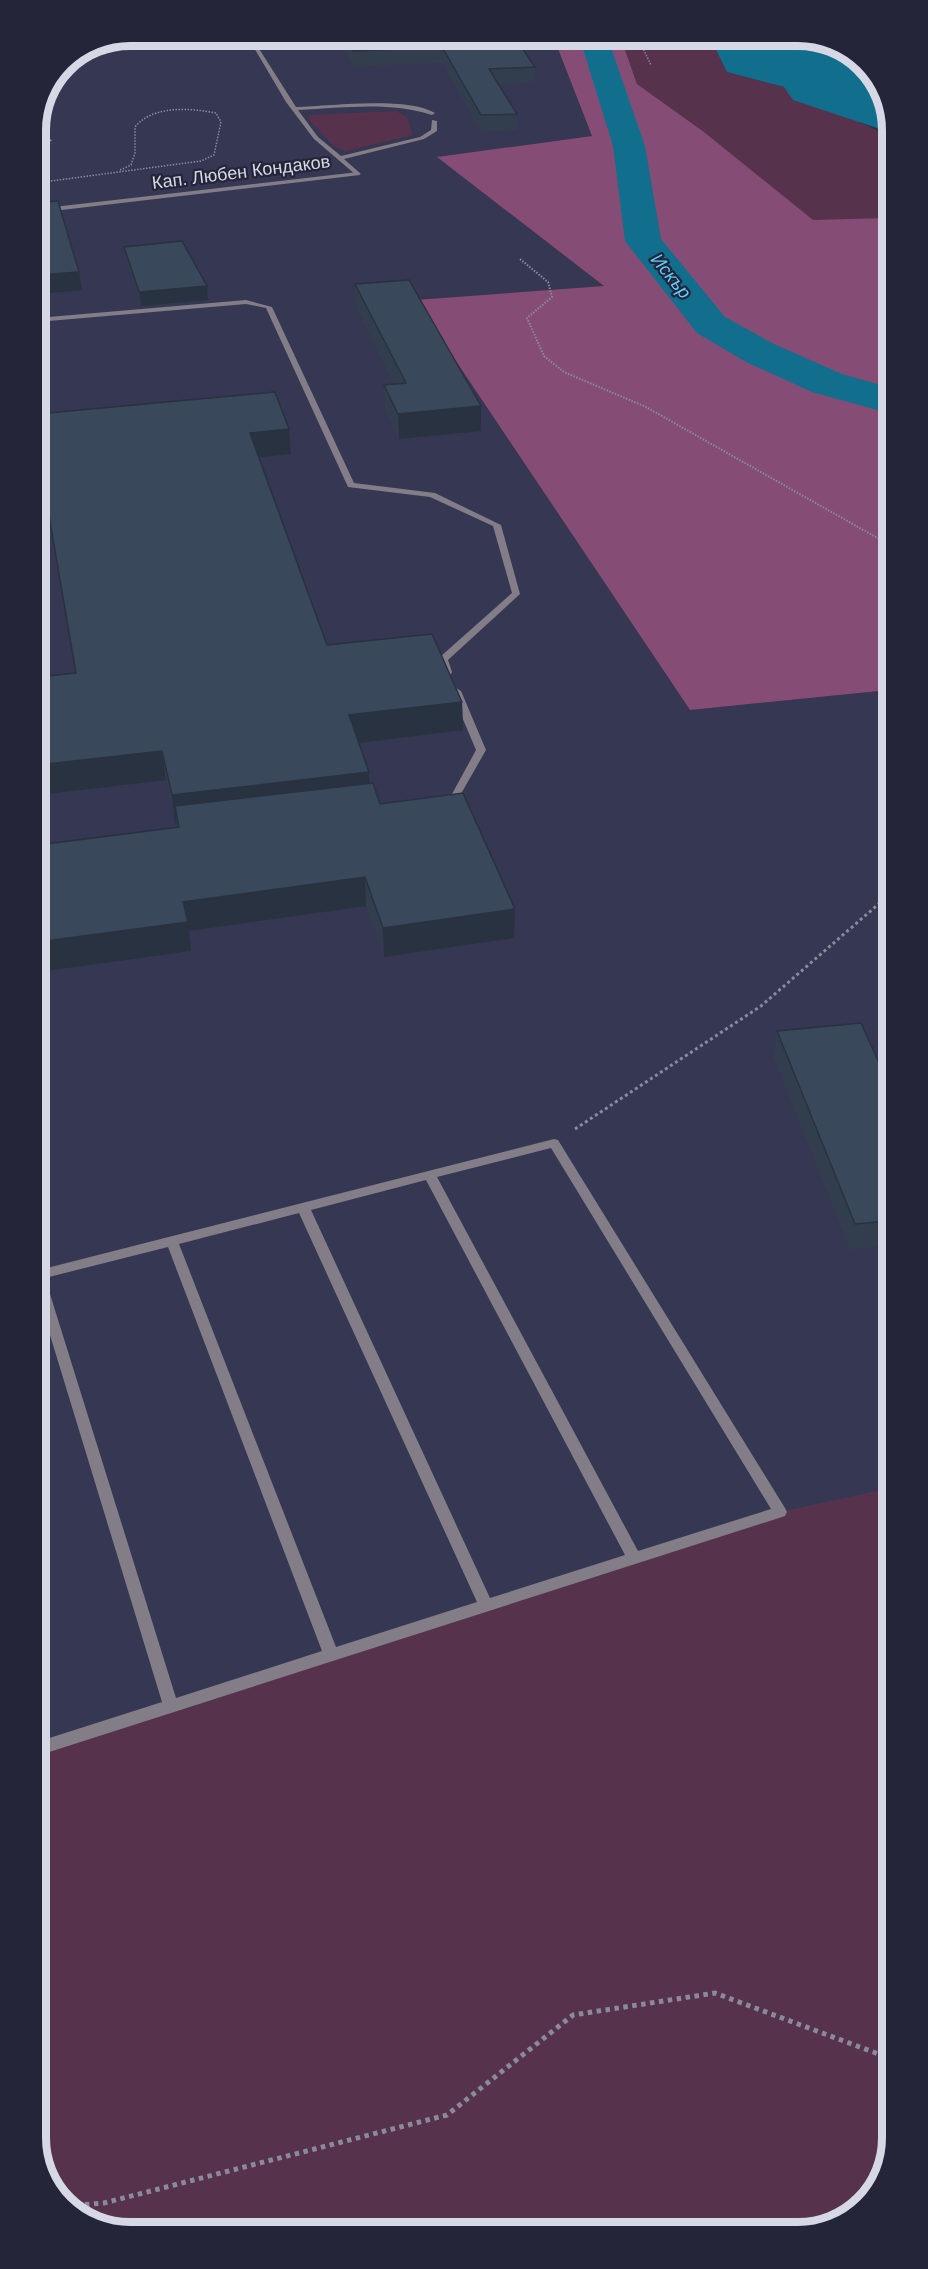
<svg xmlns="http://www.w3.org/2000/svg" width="928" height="2269" viewBox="0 0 928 2269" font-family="Arial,sans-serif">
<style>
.built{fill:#363753}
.green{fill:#57324d}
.forest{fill:#854d76}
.water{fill:#126e8d}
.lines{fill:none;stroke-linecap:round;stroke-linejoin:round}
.river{fill:#126e8d;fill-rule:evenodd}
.path-far3{stroke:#898a9b;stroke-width:1.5;stroke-dasharray:1.5 1.5;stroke-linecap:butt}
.path-far2{stroke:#898a9b;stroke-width:2;stroke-dasharray:1.5 1.5;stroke-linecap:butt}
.path-far1{stroke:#898a9b;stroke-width:3;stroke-dasharray:3 3;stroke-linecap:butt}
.path{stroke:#898a9b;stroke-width:5;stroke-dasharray:4.5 4.5;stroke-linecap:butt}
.lane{fill:#827d87;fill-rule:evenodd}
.street{fill:#827d87;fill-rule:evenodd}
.rail{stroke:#9091a2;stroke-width:2;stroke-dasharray:1.5 2;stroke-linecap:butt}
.wall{fill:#323e4e}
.shaded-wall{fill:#293240}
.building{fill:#3a485b;stroke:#293240;stroke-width:1.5}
.labels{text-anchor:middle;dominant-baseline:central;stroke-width:4.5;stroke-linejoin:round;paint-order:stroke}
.far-street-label{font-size:18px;fill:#d7d8e6;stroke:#252539}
.far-water-label{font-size:18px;font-style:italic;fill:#5cd1ff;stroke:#252539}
.rim{fill:none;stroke:#d7d8e6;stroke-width:8}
</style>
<rect width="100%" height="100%" fill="#2e2f44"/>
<polygon class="built" points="130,36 553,36 592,136 438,157 604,286 415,300 690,710 889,690 891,1583 40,1981 36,124 64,63"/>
<g class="green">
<polygon points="709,36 727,72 784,87 887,135 887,218 813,221 704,132 637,84 620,37"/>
<polygon points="396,111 407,117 413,135 346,151 335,147 308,119 310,115"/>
<polygon points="890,1488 892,2139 873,2196 828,2228 124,2233 73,2213 41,2169 40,1748 780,1512"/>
</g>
<polygon class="forest" points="553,36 620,36 637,84 704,132 813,220 887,218 889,690 690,710 415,300 604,286 437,157 592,136"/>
<polygon class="water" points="709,36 804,36 855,56 887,100 887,135 877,128 793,100 784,87 727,72"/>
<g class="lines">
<polygon class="river" points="579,36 607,36 645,146 661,239 725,317 774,344 842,374 888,387 888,413 812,392 746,362 697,333 625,241 613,146"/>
<g class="path-far3">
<polyline points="637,36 651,65"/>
<path d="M36,183l165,-22 13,-6 7,-33 -5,-9c-26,-5 -63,-8 -81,14v26l-4,12 -11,5"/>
</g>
<polyline class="path-far2" points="520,259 548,282 552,297 527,318 544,356 564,372 646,407 888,544"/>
<polyline class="path-far1" points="575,1129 761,1006 889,895"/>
<g class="path">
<polyline points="67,2206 104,2203 447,2115 573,2015 715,1993 892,2059"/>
<polyline points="816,2228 855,2208"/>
</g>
<g class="lane">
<path d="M247,36h4l45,71c34,-1 111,-11 139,6l-3,2c-42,-14 -91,-7 -134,-5l20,27 23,19 79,-19 11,-7 1,-10 5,1v10l-13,8 -80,20 17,15 -5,1 -42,-36 -28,-37z"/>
<polygon points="246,300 272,307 354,483 435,493 501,525 520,594 448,660 452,672 451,674 445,674 444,672 439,659 440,657 512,593 493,526 430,497 348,487 266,308 246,304 37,322 37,318"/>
<polygon points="456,688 461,691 486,750 458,799 443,801 438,798 440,796 452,794 476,750 451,691"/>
<path d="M554,1139l4,1 227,368 2,4 -2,4 -745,239v-14l122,-39 -123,-403v-29zM551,1148l220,361 -133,42 -201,-374zM426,1180l199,375 -135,43 -179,-388zM299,1213l178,389 -141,45 -157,-403zM168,1247l154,404 -146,47 -131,-420z"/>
</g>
<polygon class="street" points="358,172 360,175 36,213 36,209"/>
<polyline class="rail" points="39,118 52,143"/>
</g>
<g class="wall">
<polygon points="340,36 468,36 535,67 535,83 499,84 517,114 517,130 481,132 442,63 353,67"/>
<polygon points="36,203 79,272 82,290 41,294 37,276"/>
<polygon points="124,247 207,286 208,300 141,306 126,259"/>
<polygon points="355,284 481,406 481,431 399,439 385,409 384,385 394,384 356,307"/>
<polygon points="37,414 289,429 291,454 259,457 327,645 462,702 463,730 359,743 369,772 370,784 380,804 515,909 514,938 384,957 366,906 189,931 191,951 44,889 177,827 166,780 75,673 37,450"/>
<polygon points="777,1031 889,1085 890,1245 850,1250 773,1056"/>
</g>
<g class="shaded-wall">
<polygon points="79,272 82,290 41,294 39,275"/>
<polygon points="207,286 208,300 141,306 139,292"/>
<polygon points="481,406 481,431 399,439 398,414"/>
<polygon points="289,429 291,454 252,458 250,433"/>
<polygon points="462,702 463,730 350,744 349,715"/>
<polygon points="162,751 166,780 38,795 38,765"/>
<polygon points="369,772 370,801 175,806 177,824 175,824 172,795"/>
<polygon points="365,877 366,906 189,931 191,951 38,972 38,942 183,902"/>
<polygon points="515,909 514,938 384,957 383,928"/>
</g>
<g class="building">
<polygon points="346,36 514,36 535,67 489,69 517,114 481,115 442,47 353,51"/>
<polygon points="58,201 79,272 39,275 37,267 36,203"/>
<polygon points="182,241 207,286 139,292 124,247"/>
<polygon points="409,280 481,406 398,414 384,385 406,383 355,284"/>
<polygon points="275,392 289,429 250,433 327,645 432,634 462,702 349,715 369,772 172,795 162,751 38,765 37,677 76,673 37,446 37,414"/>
<polygon points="373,783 380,804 463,793 515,909 383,928 365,877 183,902 188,922 38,942 38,889 44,889 38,845 179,827 175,806"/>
<polygon points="861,1023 889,1085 890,1221 855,1224 777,1031"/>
</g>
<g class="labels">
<g class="far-street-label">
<text transform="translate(241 172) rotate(-7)">Кап. Любен Кондаков</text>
</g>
<g class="far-water-label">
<text transform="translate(671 276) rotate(51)">Искър</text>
</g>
</g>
<path d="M0 0H928V2269H0ZM130 46H798A84 84 0 0 1 882 130V2138A84 84 0 0 1 798 2222H130A84 84 0 0 1 46 2138V130A84 84 0 0 1 130 46Z" fill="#252539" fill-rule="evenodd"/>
<path class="rim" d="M130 46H798A84 84 0 0 1 882 130V2138A84 84 0 0 1 798 2222H130A84 84 0 0 1 46 2138V130A84 84 0 0 1 130 46Z"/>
</svg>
